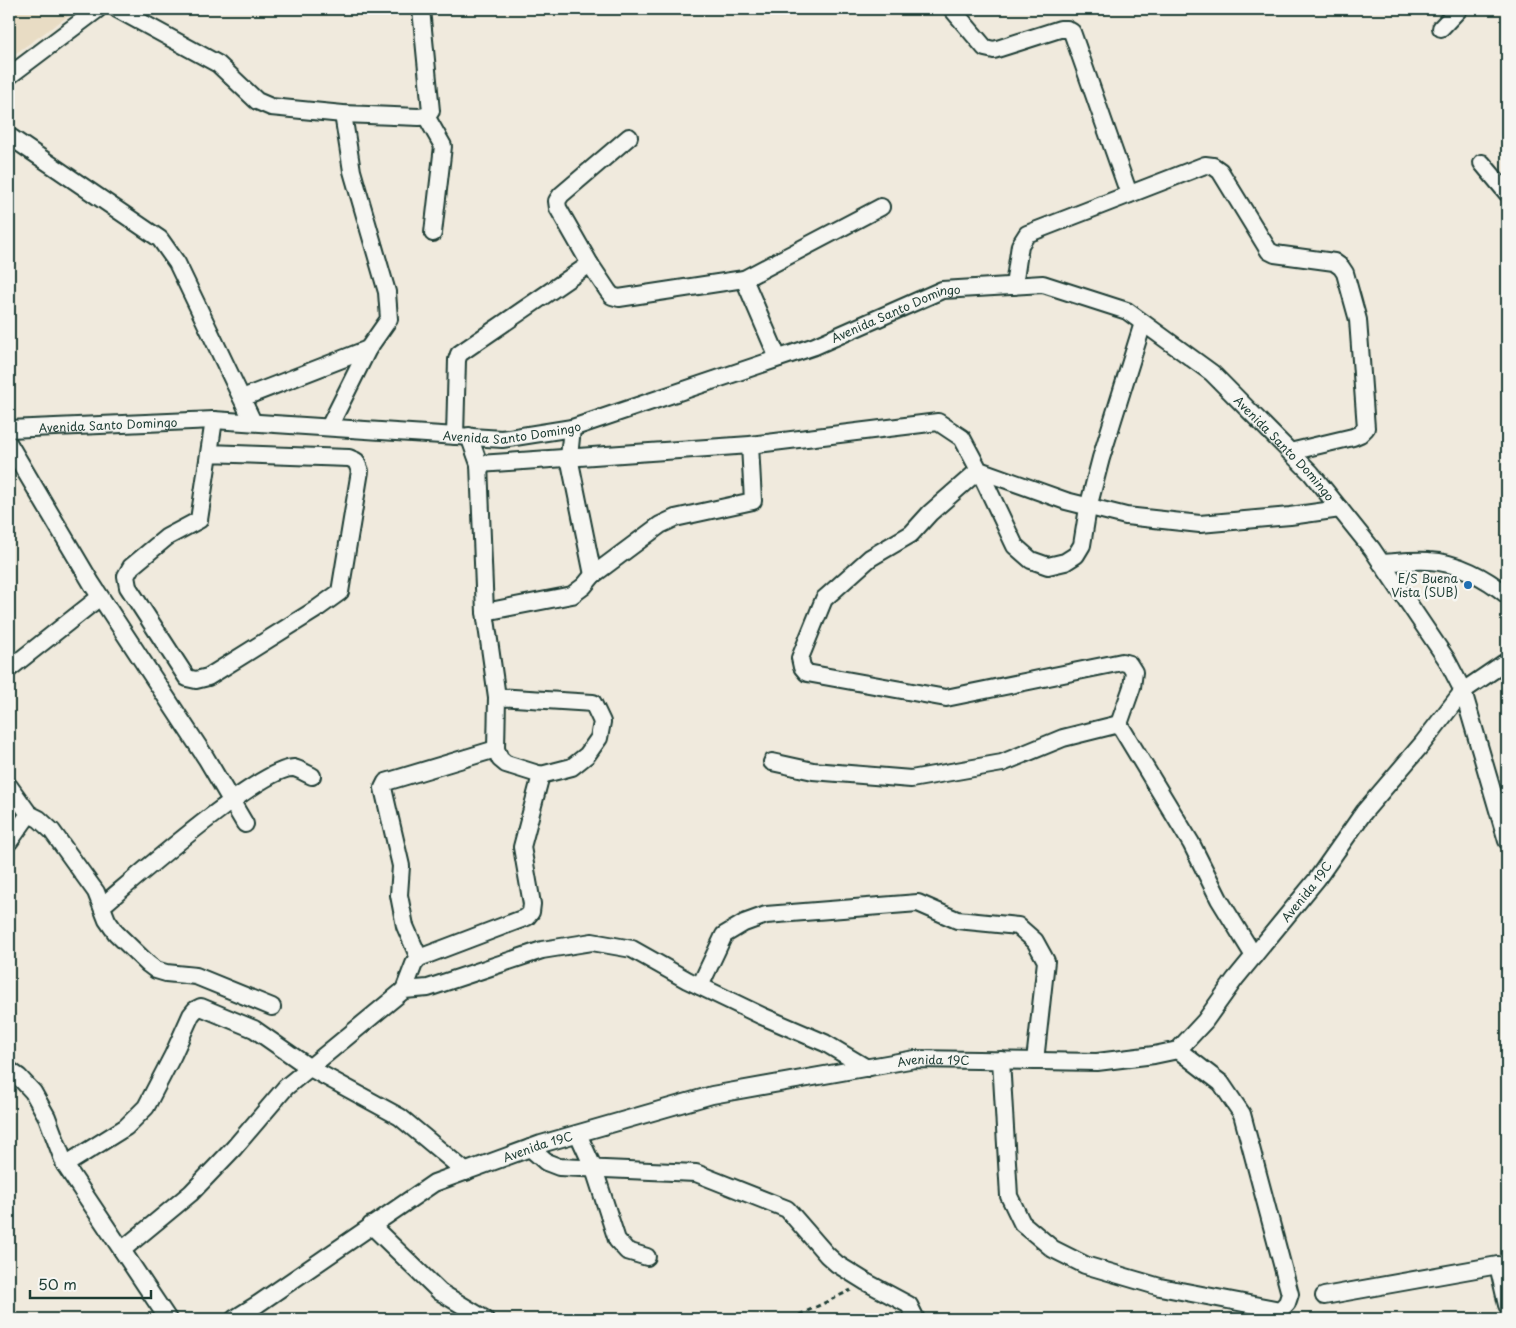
<svg xmlns="http://www.w3.org/2000/svg" width="1516" height="1328" viewBox="0 0 1516 1328" font-family="'Playpen Sans',sans-serif">
<style>
.built{fill:#e8dcc4}
.lines{fill:none;stroke-linecap:round;stroke-linejoin:round}
.minor-casing{stroke:#1f3d34;stroke-width:20}
.path{stroke:#1f3d34;stroke-width:3;stroke-dasharray:5 4;stroke-linecap:butt}
.minor{stroke:#f6f6f2;stroke-width:16}
.poi-dot{fill:#1f6fb2;stroke:#f6f6f2;stroke-width:2}
.labels{text-anchor:middle;dominant-baseline:central;stroke-width:5;stroke-linejoin:round;paint-order:stroke}
.street-label{font-size:12px;fill:#1f3d34;stroke:#f6f6f2}
.poi-label{font-size:12px;fill:#1f3d34;stroke:#f6f6f2;text-anchor:end}
</style>
<rect width="100%" height="100%" fill="#f0eadd"/>
<filter id="ink" filterUnits="userSpaceOnUse"><feTurbulence type="fractalNoise" baseFrequency=".02" numOctaves="2"/><feDisplacementMap in="SourceGraphic" scale="10" xChannelSelector="R" yChannelSelector="G"/><feConvolveMatrix kernelMatrix="1 2 1 2 8 2 1 2 1" color-interpolation-filters="sRGB"/></filter>
<g filter="url(#ink)">
<polygon class="built" points="9,9 78,9 9,58"/>
<g class="lines">
<defs>
<g id="minor">
<polyline points="117,9 218,64 257,101 271,107 343,114 419,117 426,116 431,111 421,9"/>
<polyline points="952,9 985,48 994,50 1060,29 1067,29 1072,32 1129,194"/>
<polyline points="1441,28 1459,9"/>
<polyline points="9,76 98,9"/>
<polyline points="426,116 443,146 433,233"/>
<polyline points="9,136 160,239 177,263 253,422"/>
<polyline points="629,137 561,195 557,201 558,208 590,264 608,291 612,296 619,298 744,279 881,207"/>
<polyline points="1482,163 1507,193"/>
<polyline points="744,279 778,358"/>
<polyline points="1014,286 1020,245 1027,234 1205,165 1213,166 1220,171 1269,251 1275,254 1334,262 1341,267 1345,273 1358,320 1366,428 1360,434 1353,437 1290,452"/>
<polyline points="242,398 368,349"/>
<polyline points="329,427 368,349 389,319 387,292 352,171 343,114"/>
<polyline points="572,428 569,457 593,575"/>
<path id="s1" d="M9,429l205,-9 288,19 70,-11 243,-82 127,-56 101,-6 84,27 85,62 99,100 61,76 75,111 16,31 44,150"/>
<polyline points="455,436 457,360 459,354 590,264"/>
<polyline points="469,436 479,464 485,612 497,697 496,749 500,759 506,764 541,775 572,767 587,755 599,738 602,722 593,703 497,697"/>
<polyline points="9,444 92,584 206,758 245,824"/>
<polyline points="209,453 349,458 356,461 360,471 340,592 315,610 208,677 196,680 187,678 128,587 126,576 131,567 167,537 199,520 214,420"/>
<polyline points="479,464 750,445 938,422 962,438 979,470 1066,501 1126,516 1200,524 1290,516 1340,509"/>
<path d="M1381,563c16,-1 32,-3 48,-2 28,1 57,17 78,34"/>
<polyline points="485,612 572,595 584,586 593,575 660,525 675,518 753,501 750,445"/>
<polyline points="9,669 100,597"/>
<polyline points="1119,724 1132,687 1134,672 1129,664 1122,662 946,698 807,673 802,667 800,658 824,599 870,558 911,534 930,513 979,470 1015,546 1031,560 1048,566 1065,562 1076,555 1082,545 1088,508 1101,458 1143,323"/>
<polyline points="772,762 813,771 911,779 1002,763 1063,738 1119,724 1191,843 1219,899 1254,956"/>
<polyline points="9,786 29,814 9,842"/>
<polyline points="29,814 39,819 52,831 96,892 107,920 116,933 148,964 156,970 166,973 196,976 272,1007"/>
<path d="M102,906c30,-25 160,-140 192,-138 5,1 13,6 18,8"/>
<polyline points="419,958 405,926 399,895 401,866 383,788 386,782 496,749"/>
<polyline points="700,986 724,935 744,923 766,915 918,903 957,920 1018,926 1035,941 1046,961 1035,1061"/>
<polyline points="404,990 414,964 419,958 527,917 531,912 532,904 522,847 541,775"/>
<polyline points="1001,1060 1009,1196 1022,1223 1053,1249 1085,1265 1160,1287 1280,1310 1287,1303 1290,1294 1242,1114 1221,1083 1178,1050"/>
<polyline points="9,1070 19,1077 33,1092 47,1117 65,1165 168,1319"/>
<polyline points="578,1134 594,1169 617,1240 627,1251 647,1257"/>
<polyline points="530,1148 546,1162 559,1167 696,1173 787,1209 827,1255 837,1264 866,1282 909,1305 916,1319"/>
<polyline points="65,1165 126,1127 146,1107 173,1055 191,1015 195,1010 201,1007 254,1029 310,1068 400,1117 466,1172"/>
<polyline points="371,1225 440,1292 485,1319"/>
<polyline points="122,1250 191,1193 234,1148 286,1087 404,990 428,988 542,950 592,942 632,949 687,980 762,1016 825,1043 867,1068"/>
<polyline points="1324,1296 1498,1265 1507,1305"/>
<path id="s2" d="M234,1319l24,-15 176,-121 107,-39 171,-49 203,-36 182,3 57,-7 24,-5 27,-29 30,-42 82,-100 47,-67 58,-68 41,-53 44,-30"/>
</g>
</defs>
<use href="#minor" class="minor-casing"/>
<polyline class="path" points="791,1319 851,1290"/>
<use href="#minor" class="minor"/>
</g>
</g>
<circle class="poi-dot" cx="1468" cy="585" r="5"/>
<g class="labels">
<g class="street-label">
<text stroke="none"><textPath href="#s1" startOffset="909">Avenida Santo Domingo</textPath></text>
<text stroke="none"><textPath href="#s1" startOffset="99">Avenida Santo Domingo</textPath></text>
<text stroke="none"><textPath href="#s1" startOffset="504">Avenida Santo Domingo</textPath></text>
<text stroke="none"><textPath href="#s1" startOffset="1359">Avenida Santo Domingo</textPath></text>
<text stroke="none"><textPath href="#s2" startOffset="1208">Avenida 19C</textPath></text>
<text stroke="none"><textPath href="#s2" startOffset="758">Avenida 19C</textPath></text>
<text stroke="none"><textPath href="#s2" startOffset="352">Avenida 19C</textPath></text>
</g>
<g class="poi-label">
<text x="1458" y="578">E/S Buena<tspan x="1458" dy="14">Vista (SUB)</tspan></text>
</g>
</g>
<rect width="1516" height="1328" fill="none" stroke="#f6f6f2" stroke-width="30"/>
<rect x="15" y="15" width="1486" height="1298" fill="none" stroke="#1f3d34" stroke-width="2" filter="url(#ink)"/>
<path d="M30 1290v8h121v-8" fill="none" stroke="#1f3d34" stroke-width="2.5"/>
<text x="38" y="1290" font-size="15" fill="#1f3d34" stroke="#f6f6f2" stroke-width="4" paint-order="stroke">50 m</text>
</svg>
